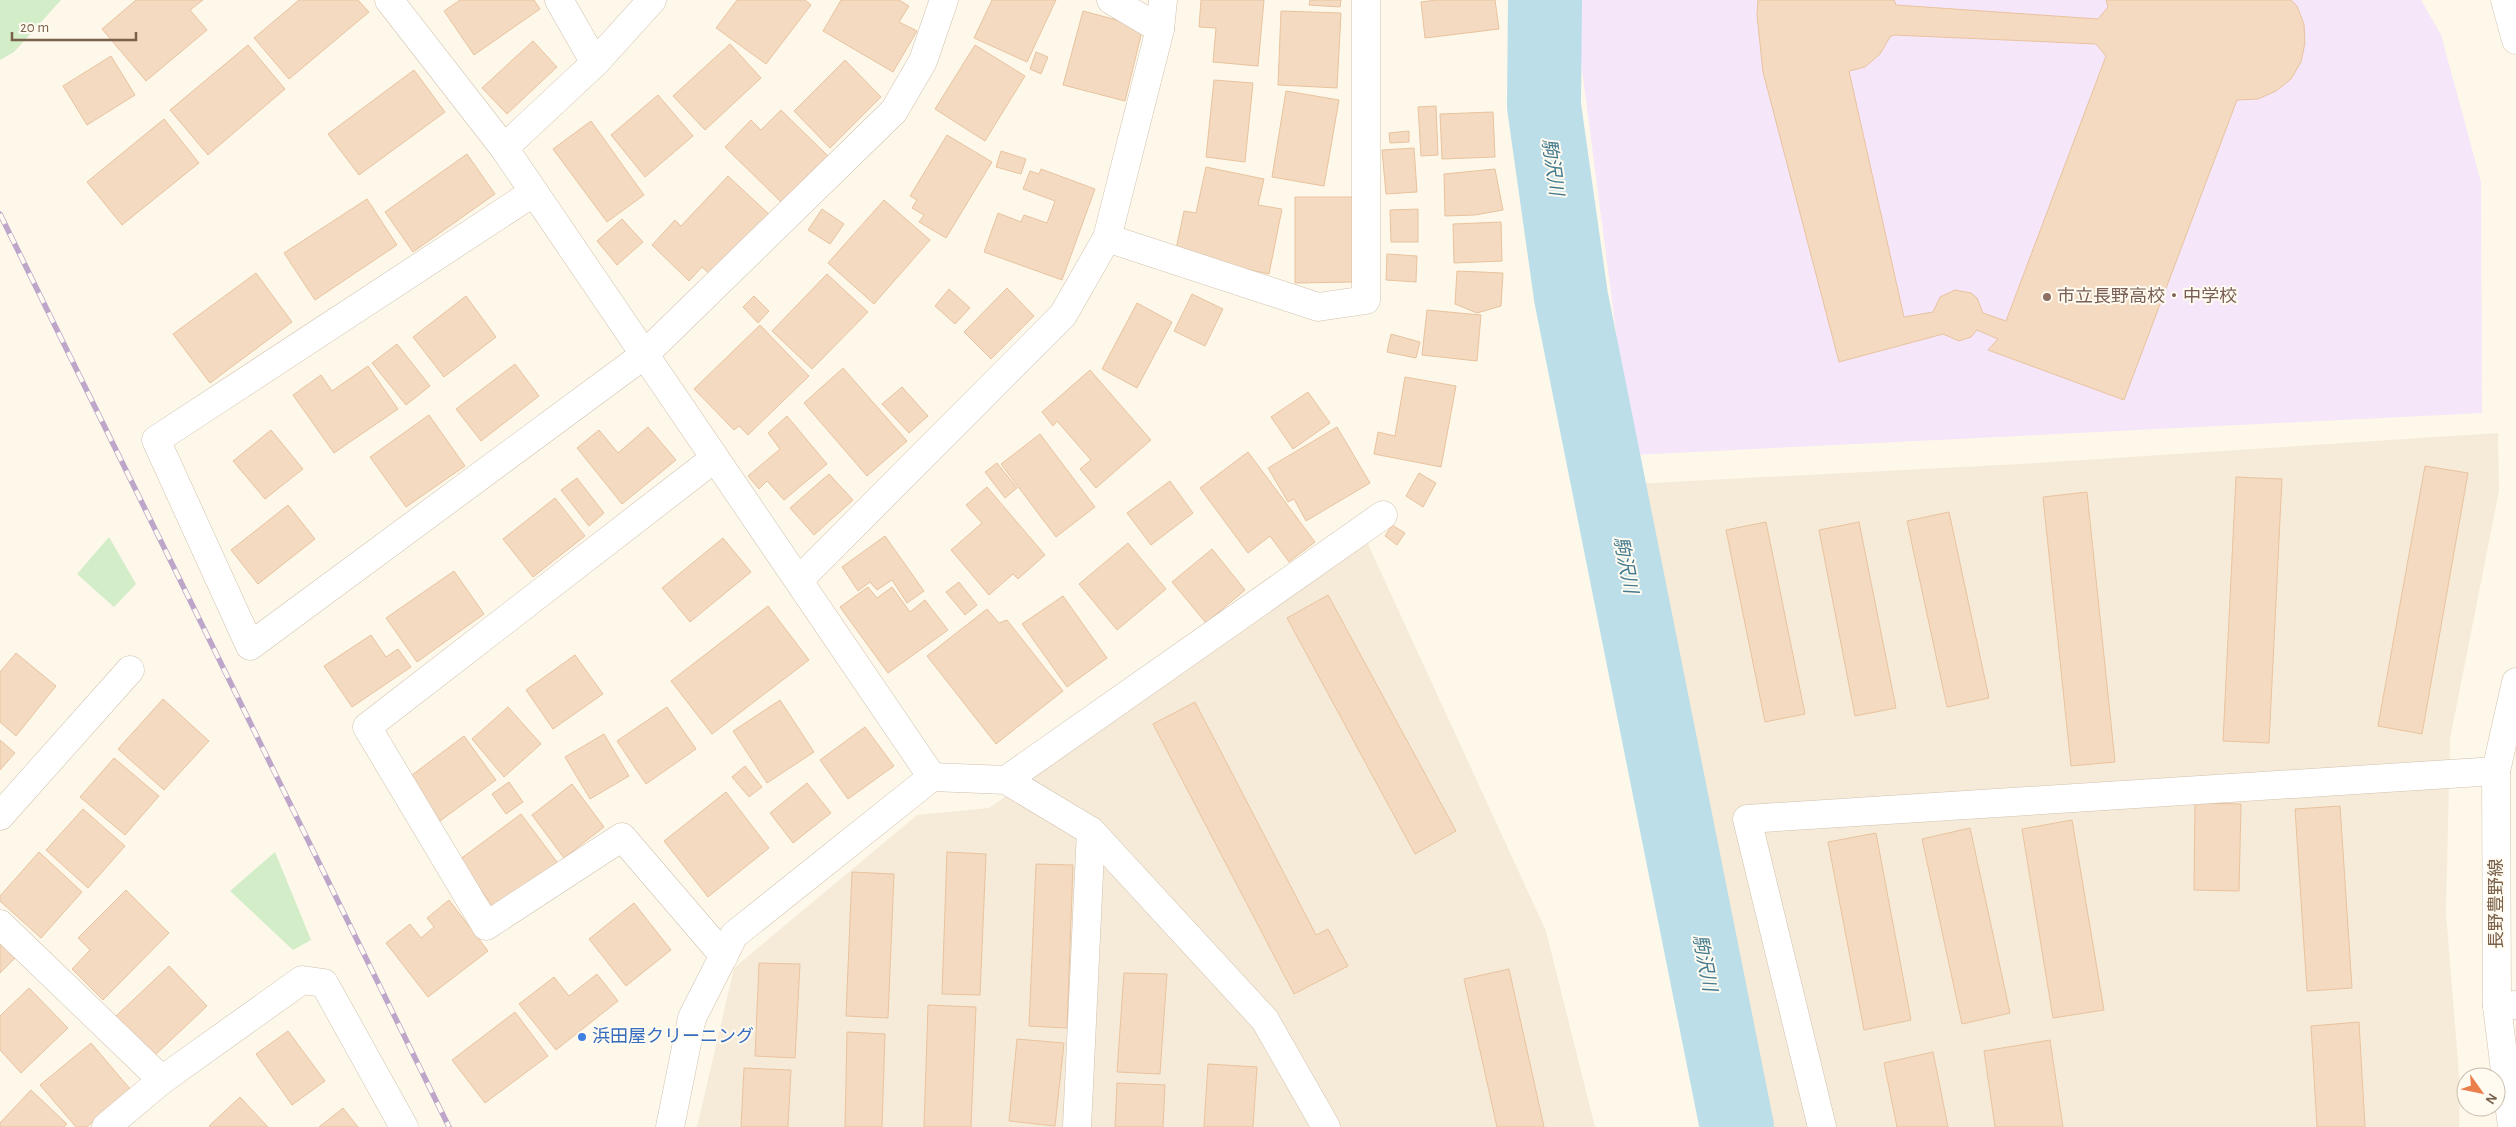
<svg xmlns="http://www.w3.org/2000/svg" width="2516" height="1127" viewBox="0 0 2516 1127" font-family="'Alegreya Sans','Noto Sans JP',sans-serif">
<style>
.residential{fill:#f6ebd8}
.education{fill:#f5e6fa}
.green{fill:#d2edc7}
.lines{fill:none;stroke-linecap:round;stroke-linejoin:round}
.river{stroke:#bcdee9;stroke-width:74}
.building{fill:#f4dac0;stroke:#e8c39f;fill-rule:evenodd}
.street-casing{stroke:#d1c1ae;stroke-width:29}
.secondary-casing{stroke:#d4c2ac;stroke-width:29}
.street{stroke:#fff;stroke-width:28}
.secondary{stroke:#fff;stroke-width:28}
.rail-casing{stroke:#bda6c9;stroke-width:5.5}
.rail{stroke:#fffbf1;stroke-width:4;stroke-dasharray:11;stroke-linecap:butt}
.education-dot{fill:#8d6e63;stroke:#fffbf1;stroke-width:2}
.shop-dot{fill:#3f7fe0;stroke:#fffbf1;stroke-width:2}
.labels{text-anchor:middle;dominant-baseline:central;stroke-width:4;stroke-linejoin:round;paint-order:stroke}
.education-label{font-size:18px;fill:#785e54;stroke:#fffbf1;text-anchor:start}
.street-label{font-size:18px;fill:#7a614b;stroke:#fffbf1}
.shop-label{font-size:18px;fill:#366cbe;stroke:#fffbf1;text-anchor:start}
.water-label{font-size:19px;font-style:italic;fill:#437a8e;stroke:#fffbf1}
</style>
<rect width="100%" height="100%" fill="#fdf8ea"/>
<g class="residential">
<polygon points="2498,433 2499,491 2450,739 2446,912 2460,1088 2459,1127 1761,1127 1631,484 2037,463"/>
<polygon points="1367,542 1546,931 1595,1127 697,1127 734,968 917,815 989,808"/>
</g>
<polygon class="education" points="1573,0 2421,0 2441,35 2481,182 2482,413 1632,455"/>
<g class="green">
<polygon points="0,0 61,0 14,52 0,60"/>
<polygon points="109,537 136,584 114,607 77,574"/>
<polygon points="275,852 311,940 293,950 230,891"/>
</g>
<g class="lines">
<polyline class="river" points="1545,0 1544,106 1571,297 1737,1127"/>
</g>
<g class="building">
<polygon points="136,0 203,0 190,10 207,30 146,81 102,29"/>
<polygon points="299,0 358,0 369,12 289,79 254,38"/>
<polygon points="460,0 534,0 540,9 474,55 444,11"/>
<polygon points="737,0 805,0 811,5 766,64 716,28"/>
<polygon points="841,0 899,0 909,6 899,22 917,31 893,72 823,31"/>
<polygon points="992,0 1056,0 1027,62 974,38"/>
<polygon points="1201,0 1264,0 1258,66 1213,62 1216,28 1199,27"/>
<polygon points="1310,0 1341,0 1340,7 1309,5"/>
<polygon points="1436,0 1495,0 1499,29 1425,38 1421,2"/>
<path d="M1758,0h136l2,5 202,14 10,-12 -2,-7h185l6,6 7,18 1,19 -4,19 -10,17 -15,12 -18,8 -21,1 -113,300 -136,-50 10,-11 -21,-9 -6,7 -12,4 -16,-7 -104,28 -76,-290 -6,-57zM1894,35l202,9 10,12 -100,265 -23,-8 -6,-15 -6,-5 -16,-3 -15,7 -7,15 -29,5 -55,-246 16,-4 15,-13 10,-17z"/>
<polygon points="1083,11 1143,27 1125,101 1063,85"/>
<polygon points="1281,11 1341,13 1337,88 1278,85"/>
<polygon points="533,41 557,67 507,114 482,88"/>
<polygon points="730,44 761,78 705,130 673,96"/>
<polygon points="248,45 285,89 208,155 170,110"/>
<polygon points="975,45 1025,76 985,141 935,109"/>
<polygon points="1036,52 1048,57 1041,74 1030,69"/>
<polygon points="111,56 135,95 87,125 63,86"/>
<polygon points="845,60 881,97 830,148 794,111"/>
<polygon points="414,70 445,112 359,175 328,134"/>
<polygon points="1214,80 1253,83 1245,162 1206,157"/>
<polygon points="1286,91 1339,100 1324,186 1272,177"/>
<polygon points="658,95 693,136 645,177 611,135"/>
<polygon points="1436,106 1438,155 1421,156 1418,107"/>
<polygon points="781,110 829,157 783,204 725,147 751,120 761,130"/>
<polygon points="1493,112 1495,157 1442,159 1440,114"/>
<polygon points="164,119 199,163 122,225 87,182"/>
<polygon points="591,121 644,195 607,222 553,149"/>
<polygon points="1409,131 1409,142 1390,143 1389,133"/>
<polygon points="947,135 992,162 946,238 919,222 924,215 912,208 917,200 910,196"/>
<polygon points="1414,148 1417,192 1386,194 1382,150"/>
<polygon points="1001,151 1026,159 1021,174 996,167"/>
<polygon points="467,154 495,194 413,252 385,212"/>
<polygon points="1206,167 1264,179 1258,205 1282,209 1269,274 1175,254 1184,211 1196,213"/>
<polygon points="1041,169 1095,189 1062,280 984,252 998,213 1021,222 1024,215 1047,223 1055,201 1023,189 1030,171 1039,174"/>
<polygon points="1495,169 1503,210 1475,215 1445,216 1444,174"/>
<polygon points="728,176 773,218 715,279 702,267 689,281 652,245 675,220 681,226"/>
<polygon points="1295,197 1354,197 1354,282 1295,283"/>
<polygon points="367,199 397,245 315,300 284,253"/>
<polygon points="884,200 930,240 874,304 828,263"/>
<polygon points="822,209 844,224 830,244 808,230"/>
<polygon points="1418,209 1418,242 1391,242 1390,210"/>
<polygon points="622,219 643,242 617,265 597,241"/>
<polygon points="1501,222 1502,261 1454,263 1453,224"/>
<polygon points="1387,254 1417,256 1416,282 1386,280"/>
<polygon points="1457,271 1503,273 1501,306 1477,313 1455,304"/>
<polygon points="256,273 292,322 210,383 173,334"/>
<polygon points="827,274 868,312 812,369 772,331"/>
<polygon points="1007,288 1034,316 991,359 964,332"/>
<polygon points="949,289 970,308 955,324 935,306"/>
<polygon points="1192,294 1223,309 1205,346 1174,331"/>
<polygon points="466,296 496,337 444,377 413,337"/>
<polygon points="754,296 769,311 758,323 743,307"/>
<polygon points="1137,303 1172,322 1137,388 1102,369"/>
<polygon points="1427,310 1481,315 1477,361 1422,355"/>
<polygon points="760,325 809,376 748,435 739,426 734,430 694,389"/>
<polygon points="1391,334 1420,342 1416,358 1387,352"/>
<polygon points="397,344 430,386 406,405 372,363"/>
<polygon points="515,364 539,396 481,441 456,409"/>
<polygon points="368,366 398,409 334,453 293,395 321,375 332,391"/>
<polygon points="843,368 907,441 867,476 804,403"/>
<polygon points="1090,370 1151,440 1096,488 1080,469 1091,460 1057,421 1053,426 1042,412"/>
<polygon points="1405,377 1456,386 1441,467 1374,454 1378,432 1395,436"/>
<polygon points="902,387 928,416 909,433 882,404"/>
<polygon points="1308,392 1330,423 1293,449 1271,417"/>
<polygon points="429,415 465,466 406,507 370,457"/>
<polygon points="787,416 827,464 784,500 767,481 759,489 748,476 780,449 768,433"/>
<polygon points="648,427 676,460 622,504 577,448 599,430 618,453"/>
<polygon points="1337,427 1370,483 1306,521 1294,499 1288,502 1268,468"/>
<polygon points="271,430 303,469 265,499 233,461"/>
<polygon points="1040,434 1095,507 1056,537 1001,464"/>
<polygon points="1248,452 1315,542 1289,562 1270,536 1248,553 1200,488"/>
<polygon points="997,463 1017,488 1005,498 985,472"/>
<polygon points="2425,466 2468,473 2422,734 2378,726"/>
<polygon points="1419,473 1436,483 1423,507 1406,496"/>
<polygon points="829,474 853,500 814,535 790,508"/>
<polygon points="2236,477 2282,479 2269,743 2223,741"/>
<polygon points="577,478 604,513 589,526 561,490"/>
<polygon points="1170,481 1193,513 1151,545 1127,513"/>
<polygon points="987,487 1045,555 1018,579 1013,574 989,595 951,550 982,523 966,505"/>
<polygon points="2087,492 2115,762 2071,766 2043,497"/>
<polygon points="555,498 585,536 533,577 503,539"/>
<polygon points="288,505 315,539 258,584 231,550"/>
<polygon points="1949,512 1989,698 1947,707 1907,521"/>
<polygon points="1766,522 1805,714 1765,722 1726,530"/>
<polygon points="1859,522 1896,708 1855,716 1819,530"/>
<polygon points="1392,525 1405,533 1397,545 1385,536"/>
<polygon points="885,536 924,591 907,603 892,580 877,590 870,582 858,591 842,567"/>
<polygon points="723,538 751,572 690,622 662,588"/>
<polygon points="1128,543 1166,589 1117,630 1079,584"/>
<polygon points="1212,549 1245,590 1206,623 1172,582"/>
<polygon points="454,571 484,614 417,662 386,618"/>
<polygon points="959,582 977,605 965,615 946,592"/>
<polygon points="868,587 877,598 892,587 910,612 925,600 948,630 888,673 840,607"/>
<polygon points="1328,595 1456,831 1415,854 1287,618"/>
<polygon points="1063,596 1107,658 1067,687 1022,624"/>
<polygon points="768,606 809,660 712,734 671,681"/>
<polygon points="987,609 999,623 1007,620 1063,691 996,744 927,656"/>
<polygon points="371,635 386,657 398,649 411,667 352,707 324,666"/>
<polygon points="16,653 56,686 16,736 0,722 0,672"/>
<polygon points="575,655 603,694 553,729 526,690"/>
<polygon points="163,699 209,741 164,790 118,749"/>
<polygon points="780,700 814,752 767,783 733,731"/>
<polygon points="1195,702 1316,935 1328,929 1348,966 1294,994 1153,724"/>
<polygon points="508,707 541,744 504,777 472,739"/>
<polygon points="667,707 696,749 646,784 617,741"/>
<polygon points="865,727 894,766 848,799 820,760"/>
<polygon points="604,734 629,776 590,799 565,757"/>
<polygon points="464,736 496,780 440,821 408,778"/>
<polygon points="0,740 15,753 0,770"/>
<polygon points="114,758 159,796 125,835 80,797"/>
<polygon points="745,766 762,787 749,797 732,777"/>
<polygon points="509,782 523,802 506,814 492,794"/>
<polygon points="807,783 831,813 793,843 770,813"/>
<polygon points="572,784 604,827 564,858 532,815"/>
<polygon points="726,792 769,848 708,897 664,841"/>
<polygon points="2195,803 2241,804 2239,891 2194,890"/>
<polygon points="2340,806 2352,988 2307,991 2295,809"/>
<polygon points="83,809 125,846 88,888 46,850"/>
<polygon points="521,814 560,866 497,912 459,860"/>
<polygon points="2072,820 2104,1010 2053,1018 2022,829"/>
<polygon points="1970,828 2010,1013 1962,1024 1922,839"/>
<polygon points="1876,833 1911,1020 1864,1030 1828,842"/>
<polygon points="39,852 82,892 41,938 0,901 0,896"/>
<polygon points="947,852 986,854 980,995 942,994"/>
<polygon points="1036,864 1073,865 1067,1028 1029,1026"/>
<polygon points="852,872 894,874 888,1018 846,1016"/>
<polygon points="126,890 169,933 103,1000 72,969 90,950 78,938"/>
<polygon points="449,900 488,951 428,997 386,943 410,924 421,938 434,927 427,918"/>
<polygon points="634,903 671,950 626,986 589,939"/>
<polygon points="0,940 16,957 0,973"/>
<polygon points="759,963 800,964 795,1058 755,1056"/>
<polygon points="169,966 207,1006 152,1058 115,1017"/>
<polygon points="1509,969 1544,1127 1497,1127 1464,979"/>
<polygon points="1124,973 1167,974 1160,1074 1117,1072"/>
<polygon points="597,974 618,1001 556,1050 519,1004 554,977 569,996"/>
<polygon points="29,988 68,1028 21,1073 0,1050 0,1016"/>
<polygon points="928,1005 976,1007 971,1127 924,1127"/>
<polygon points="515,1012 548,1056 485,1103 452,1060"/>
<polygon points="2359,1022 2365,1127 2317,1127 2311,1026"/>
<polygon points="288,1031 325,1081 292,1105 256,1054"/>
<polygon points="847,1032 885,1034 882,1127 845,1127"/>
<polygon points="1017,1039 1064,1043 1055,1126 1009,1121"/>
<polygon points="2050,1040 2063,1127 1995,1127 1984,1051"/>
<polygon points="91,1043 131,1090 87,1127 76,1127 40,1085"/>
<polygon points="1933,1052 1948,1127 1897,1127 1884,1063"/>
<polygon points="1208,1064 1257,1067 1253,1127 1204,1127"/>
<polygon points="744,1068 791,1070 788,1127 741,1127"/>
<polygon points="1117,1083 1165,1085 1163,1127 1115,1127"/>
<polygon points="31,1090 67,1124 64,1127 0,1127 0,1123"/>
<polygon points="240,1097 268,1127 211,1127 209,1126"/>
<polygon points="343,1108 358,1127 319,1127"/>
</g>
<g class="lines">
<defs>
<g id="street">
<polyline points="389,0 504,148 932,777"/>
<polyline points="559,0 595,63"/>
<polyline points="1111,0 1160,29"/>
<polyline points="504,148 595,63 652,0"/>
<polyline points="534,192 156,440 250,646 644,355 894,111 923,61 944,0"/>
<polyline points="1107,238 1318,307 1366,300 1366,0"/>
<polyline points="715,458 367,727 486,926 622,837 724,956"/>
<polyline points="799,580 1063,315 1107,238 1160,29 1163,0"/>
<polyline points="1006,780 1383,515"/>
<polyline points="0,816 130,670"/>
<polyline points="0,924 162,1080"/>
<polyline points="2497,1006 2516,1005"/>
<polyline points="106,1127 162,1080 302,980 324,983 404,1127"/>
<polyline points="670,1127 692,1018 734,935 932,777 1006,780 1091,831 1265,1020 1326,1127"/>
<polyline points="1077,1127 1091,831"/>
<polyline points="1822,1127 1747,819 2496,771"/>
</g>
<g id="secondary">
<polyline points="2505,0 2516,40"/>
<polyline points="2512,1127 2497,1006 2496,771 2516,682"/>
</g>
</defs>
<use href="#street" class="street-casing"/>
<use href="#secondary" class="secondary-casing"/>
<use href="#street" class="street"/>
<use href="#secondary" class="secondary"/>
<defs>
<polyline id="rail" points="0,214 449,1127"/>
</defs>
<use href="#rail" class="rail-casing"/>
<use href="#rail" class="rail"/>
</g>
<circle class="education-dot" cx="2047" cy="297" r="5"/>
<circle class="shop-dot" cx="582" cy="1037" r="5"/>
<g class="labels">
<g class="education-label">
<text x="2057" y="297">市立長野高校・中学校</text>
</g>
<g class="street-label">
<text transform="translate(2497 904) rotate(-90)">長野豊野線</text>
</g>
<g class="shop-label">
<text x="592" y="1037">浜田屋クリーニング</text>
</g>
<g class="water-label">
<text transform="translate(1552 167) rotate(82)">駒沢川</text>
<text transform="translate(1625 565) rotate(79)">駒沢川</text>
<text transform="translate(1704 963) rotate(79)">駒沢川</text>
</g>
</g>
<g transform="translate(2481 1092) rotate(123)"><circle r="24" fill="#fffbf1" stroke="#cabdaf"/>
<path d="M0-4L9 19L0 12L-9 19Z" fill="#eb7f4b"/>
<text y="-8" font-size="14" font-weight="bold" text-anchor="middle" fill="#7a614b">N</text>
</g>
<path d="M12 32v8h124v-8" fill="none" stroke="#7a614b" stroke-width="2.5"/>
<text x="20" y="32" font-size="15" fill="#7a614b" stroke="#fffbf1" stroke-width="4" paint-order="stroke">20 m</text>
</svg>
